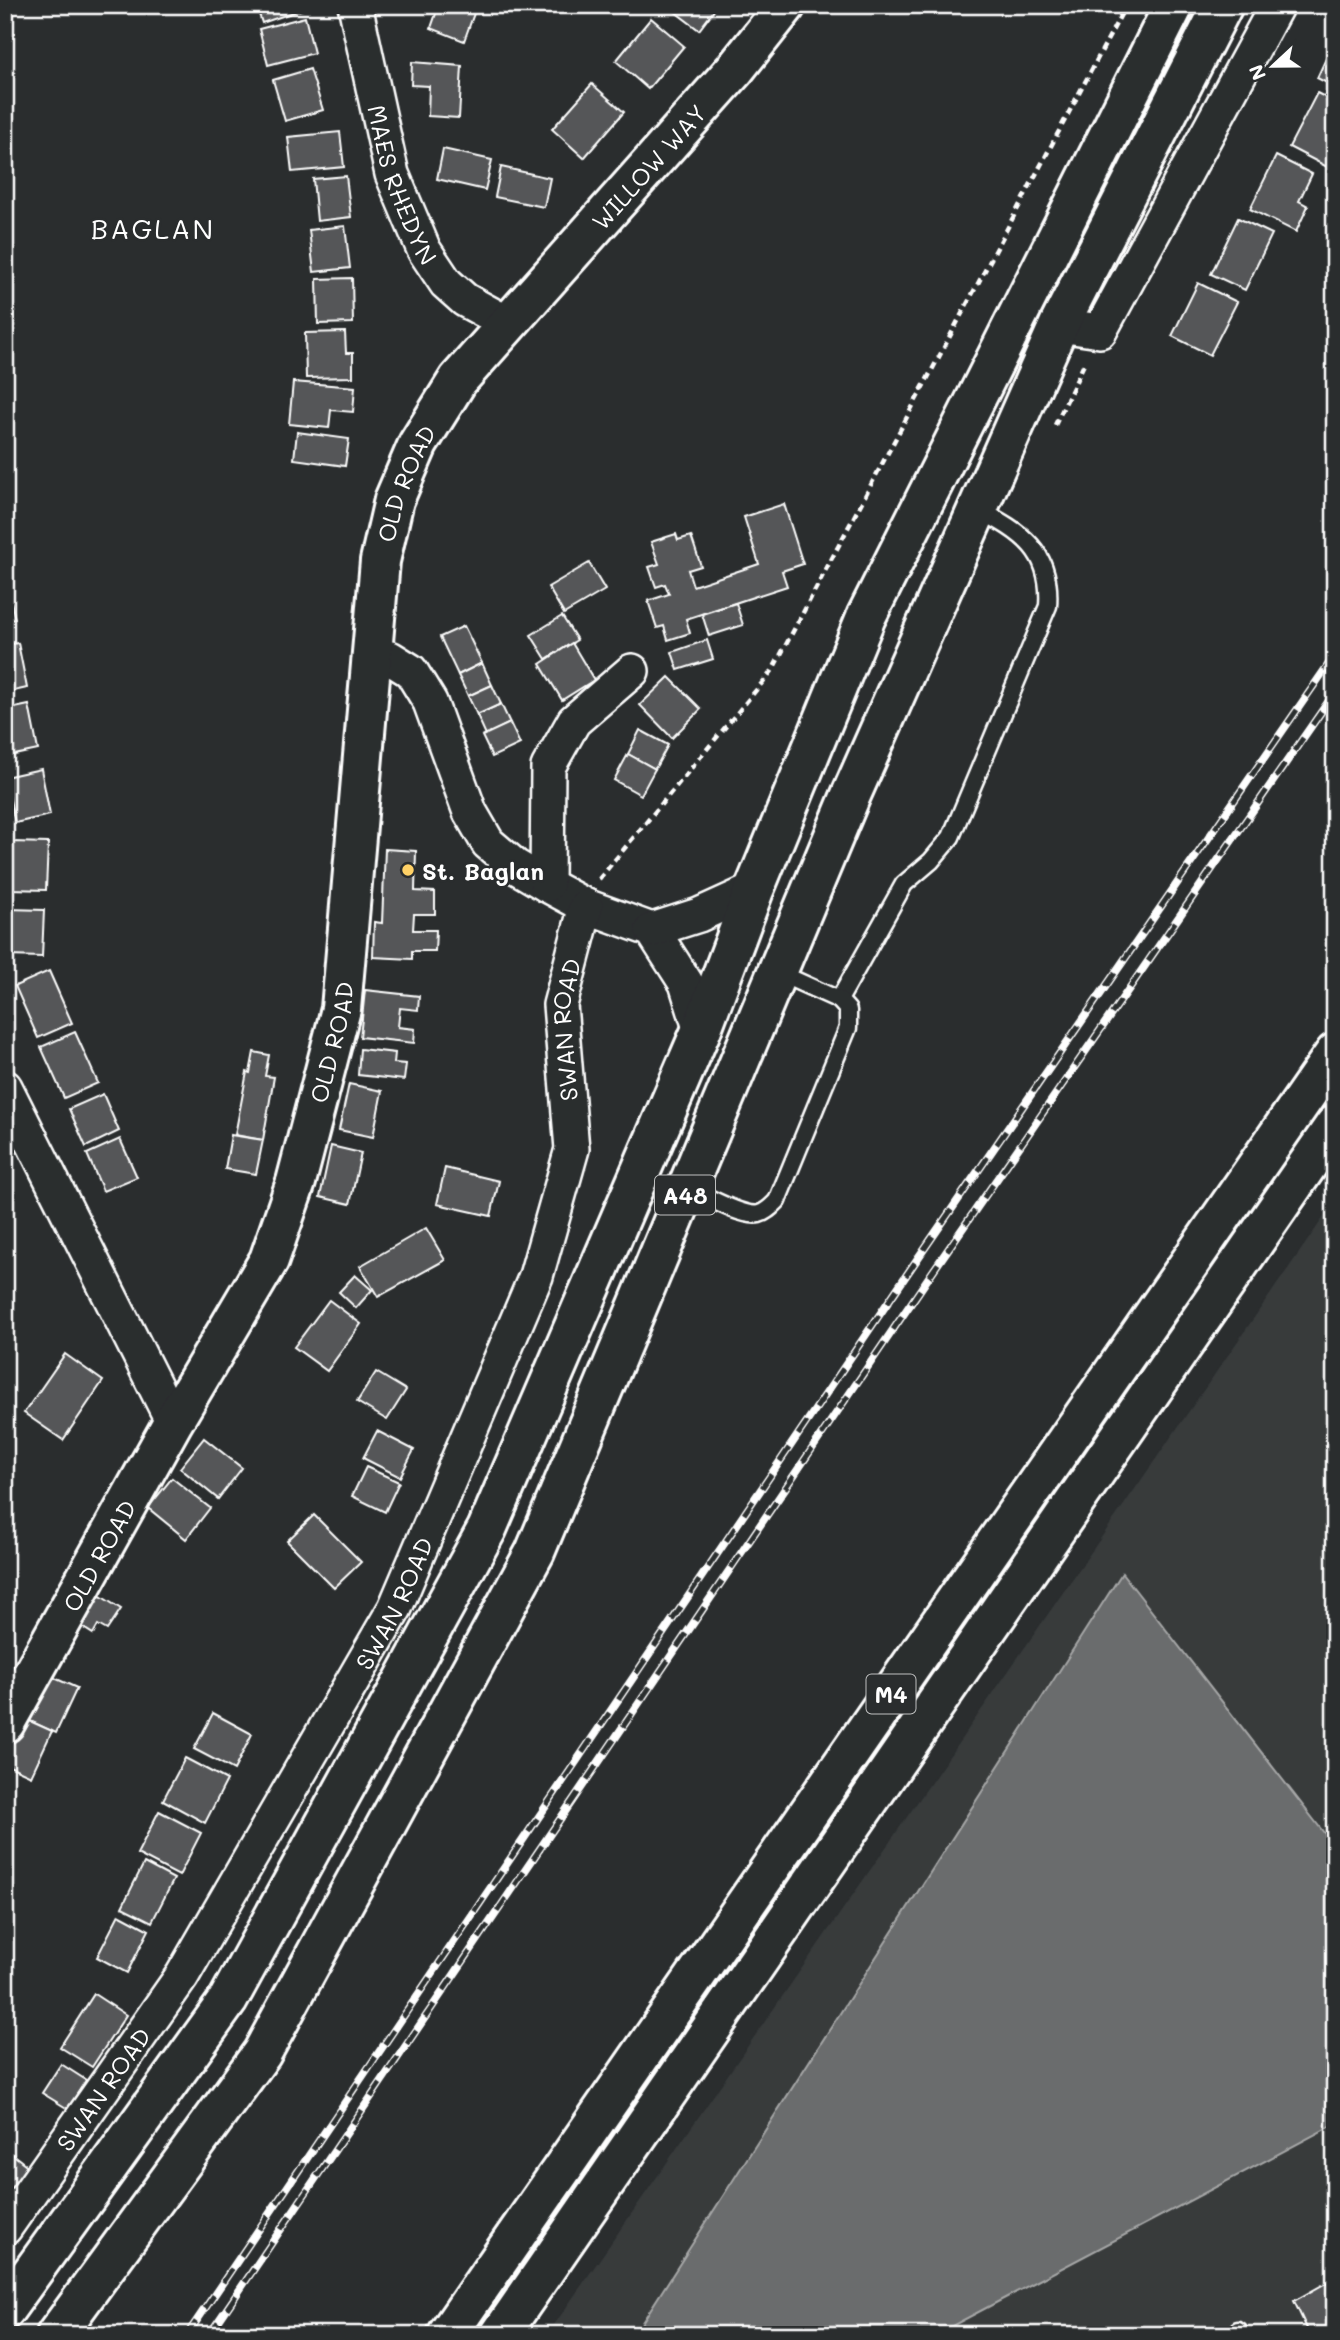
<svg xmlns="http://www.w3.org/2000/svg" width="1340" height="2340" viewBox="0 0 1340 2340" font-family="Mali,sans-serif">
<style>
.built{fill:#373a3b}
.water{fill:#6a6c6d;stroke:#a6a7a7;stroke-width:2}
.building{fill:#555758;stroke:#fff;stroke-width:2}
.lines{fill:none;stroke-linecap:round;stroke-linejoin:round}
.lane-casing{stroke:#fff;stroke-width:21}
.street-casing{stroke:#fff;stroke-width:38}
.secondary-casing{stroke:#fff;stroke-width:44}
.primary-casing{stroke:#fff;stroke-width:44}
.highway-casing{stroke:#fff;stroke-width:44}
.path{stroke:#fff;stroke-width:4.5;stroke-dasharray:7 5;stroke-linecap:butt}
.lane{stroke:#2a2d2e;stroke-width:16}
.street{stroke:#2a2d2e;stroke-width:33}
.secondary{stroke:#2a2d2e;stroke-width:38}
.primary{stroke:#2a2d2e;stroke-width:38}
.highway{stroke:#2a2d2e;stroke-width:38}
.rail-casing{stroke:#fff;stroke-width:8}
.rail{stroke:#2a2d2e;stroke-width:5;stroke-dasharray:16;stroke-linecap:butt}
.poi-dot{fill:#ffd166;stroke:#2a2d2e;stroke-width:2.5}
.labels{text-anchor:middle;dominant-baseline:central;stroke-width:5;stroke-linejoin:round;paint-order:stroke}
.shield{fill:#2a2d2e;stroke:#bfc0c0;stroke-width:2}
.shield-label{font-size:23px;font-weight:bold;fill:#fff}
.street-label{font-size:24px;fill:#fff;stroke:#2a2d2e}
.poi-label{font-size:24px;font-weight:bold;fill:#fff;stroke:#2a2d2e;text-anchor:start}
.quarter-label{font-size:28px;letter-spacing:2px;fill:#fff;stroke:#2a2d2e}
</style>
<rect width="100%" height="100%" fill="#2a2d2e"/>
<filter id="ink" filterUnits="userSpaceOnUse"><feTurbulence type="fractalNoise" baseFrequency=".0143" numOctaves="2"/><feDisplacementMap in="SourceGraphic" scale="14" xChannelSelector="R" yChannelSelector="G"/><feConvolveMatrix kernelMatrix="1 2 1 2 8 2 1 2 1" color-interpolation-filters="sRGB"/></filter>
<g filter="url(#ink)">
<polygon class="built" points="1335,1201 1335,2335 547,2335"/>
<polygon class="water" points="1122,1573 1335,1847 1335,2124 935,2335 634,2335"/>
<g class="building">
<polygon points="256,5 305,5 306,8 262,23"/>
<polygon points="439,5 477,5 464,41 431,28"/>
<polygon points="666,5 718,5 699,30"/>
<polygon points="305,17 314,53 268,65 259,29"/>
<polygon points="651,18 684,46 648,89 616,61"/>
<polygon points="1335,39 1335,87 1317,78"/>
<polygon points="412,62 462,66 459,118 428,116 429,86 411,85"/>
<polygon points="310,69 323,110 285,121 273,80"/>
<polygon points="592,84 624,112 584,158 552,129"/>
<polygon points="1317,93 1335,102 1335,171 1289,147"/>
<polygon points="340,132 344,167 292,172 288,137"/>
<polygon points="443,149 492,160 485,190 437,179"/>
<polygon points="1276,156 1312,174 1299,201 1308,206 1296,232 1250,209"/>
<polygon points="501,167 550,178 544,207 495,197"/>
<polygon points="346,176 351,217 317,221 313,179"/>
<polygon points="1238,218 1272,234 1245,290 1211,274"/>
<polygon points="345,226 350,268 314,272 309,230"/>
<polygon points="352,278 353,323 318,324 317,279"/>
<polygon points="1198,283 1237,302 1210,355 1172,336"/>
<polygon points="345,332 346,353 353,353 353,377 306,378 305,333"/>
<polygon points="293,382 355,387 353,412 331,410 329,428 289,424"/>
<polygon points="297,432 349,439 345,466 294,459"/>
<polygon points="784,504 803,564 782,571 787,586 686,619 690,633 668,640 664,626 657,628 648,601 669,594 665,584 656,587 649,567 659,564 651,542 676,534 678,540 691,536 701,566 688,570 693,586 759,564 744,517"/>
<polygon points="589,563 605,590 564,614 548,587"/>
<polygon points="5,574 15,619 5,621"/>
<polygon points="736,603 743,625 709,636 702,614"/>
<polygon points="562,616 577,640 546,659 531,635"/>
<polygon points="464,626 482,663 458,675 440,637"/>
<polygon points="707,640 713,659 678,670 672,652"/>
<polygon points="18,643 27,688 5,693 5,645"/>
<polygon points="572,643 594,680 562,700 540,664"/>
<polygon points="482,663 492,685 468,696 458,675"/>
<polygon points="669,677 701,709 672,738 640,705"/>
<polygon points="492,685 501,704 477,715 468,696"/>
<polygon points="501,704 510,723 486,735 477,715"/>
<polygon points="29,705 38,750 5,757 5,710"/>
<polygon points="510,723 520,744 492,757 482,736"/>
<polygon points="640,730 668,745 655,769 628,754"/>
<polygon points="628,754 655,769 641,795 614,780"/>
<polygon points="41,769 50,815 15,823 5,777"/>
<polygon points="12,842 48,843 46,890 11,889"/>
<polygon points="385,849 416,851 415,891 435,892 435,914 414,914 413,930 436,930 435,951 412,951 412,959 373,957 374,922 382,923"/>
<polygon points="8,909 44,910 42,957 7,956"/>
<polygon points="49,971 72,1023 38,1038 15,986"/>
<polygon points="365,990 419,996 418,1010 400,1008 398,1027 415,1029 414,1043 360,1037"/>
<polygon points="75,1032 98,1083 64,1098 41,1047"/>
<polygon points="360,1049 395,1053 394,1063 406,1064 404,1080 358,1075"/>
<polygon points="254,1052 269,1055 265,1076 274,1077 263,1140 235,1135 247,1072 250,1073"/>
<polygon points="349,1084 382,1091 373,1137 339,1130"/>
<polygon points="103,1094 119,1131 86,1147 69,1109"/>
<polygon points="231,1135 263,1140 256,1174 225,1169"/>
<polygon points="120,1139 137,1177 103,1191 87,1154"/>
<polygon points="331,1146 361,1153 350,1204 320,1197"/>
<polygon points="445,1168 499,1181 491,1216 437,1204"/>
<polygon points="426,1228 445,1260 378,1297 360,1266"/>
<polygon points="355,1275 372,1290 356,1308 339,1292"/>
<polygon points="329,1300 361,1324 327,1371 294,1347"/>
<polygon points="65,1354 103,1381 63,1440 24,1413"/>
<polygon points="376,1372 406,1390 387,1420 357,1402"/>
<polygon points="377,1431 414,1450 400,1477 363,1458"/>
<polygon points="204,1438 242,1468 218,1499 180,1468"/>
<polygon points="366,1467 399,1482 385,1512 352,1496"/>
<polygon points="172,1478 210,1508 186,1539 148,1508"/>
<polygon points="314,1515 361,1562 334,1588 287,1541"/>
<polygon points="88,1588 121,1609 107,1630 98,1625 93,1634 68,1618"/>
<polygon points="41,1672 77,1688 56,1733 21,1717"/>
<polygon points="213,1713 252,1734 234,1770 194,1749"/>
<polygon points="21,1717 52,1731 31,1776 5,1764 5,1750"/>
<polygon points="185,1758 227,1780 205,1823 163,1800"/>
<polygon points="159,1811 201,1833 179,1876 137,1854"/>
<polygon points="144,1863 174,1879 152,1922 122,1907"/>
<polygon points="119,1914 149,1930 127,1973 97,1957"/>
<polygon points="94,1994 126,2015 92,2067 60,2047"/>
<polygon points="61,2064 86,2080 68,2109 42,2093"/>
<polygon points="7,2150 30,2168 5,2201 5,2152"/>
<polygon points="1335,2278 1335,2335 1310,2335 1294,2301"/>
</g>
<g class="lines">
<defs>
<g id="lane">
<path d="M839,1000l65,-116 27,-23 20,-24 97,-231c4,-56 -26,-73 -70,-97"/>
<path d="M688,1188c16,7 55,30 71,26 8,-2 13,-8 18,-13l71,-173v-18l-9,-10 -62,-28"/>
<polyline points="1238,2330 1240,2335"/>
</g>
<g id="street">
<path id="s1" d="M355,5l37,169 32,76 22,33 19,17 42,23"/>
<polyline points="1059,325 1100,331 1277,5"/>
<polyline points="371,653 390,658 411,671 430,702 470,812 488,843 515,866 547,885 586,906 652,930 686,983 701,1031"/>
<polyline points="547,885 548,767 574,721 632,671"/>
<polyline points="652,930 699,915 754,890"/>
<polyline points="5,1087 173,1422"/>
<path id="s2" d="M5,2228l177,-252 213,-368 141,-332 36,-127 -12,-144 26,-99"/>
</g>
<g id="secondary">
<path id="s3" d="M5,1723l168,-301 96,-162 27,-78 45,-173 39,-448 14,-61 24,-56 40,-64 278,-312 50,-63"/>
</g>
<g id="primary">
<polyline points="5,2310 228,2000 487,1529 701,1031 754,890 866,617 1174,5"/>
<polyline points="56,2335 262,2053 535,1552 851,795 1059,325 1223,5"/>
</g>
<g id="highway">
<polyline points="447,2335 1335,1053"/>
<polyline points="500,2335 1335,1125"/>
</g>
</defs>
<use href="#lane" class="lane-casing"/>
<use href="#street" class="street-casing"/>
<use href="#secondary" class="secondary-casing"/>
<use href="#primary" class="primary-casing"/>
<use href="#highway" class="highway-casing"/>
<g class="path">
<polyline points="1055,425 1086,360"/>
<polyline points="599,879 772,671 1126,5"/>
</g>
<use href="#lane" class="lane"/>
<use href="#street" class="street"/>
<use href="#secondary" class="secondary"/>
<use href="#primary" class="primary"/>
<use href="#highway" class="highway"/>
<defs>
<g id="rail">
<polyline points="187,2335 918,1258 1335,655"/>
<polyline points="209,2335 933,1271 1335,692"/>
</g>
</defs>
<use href="#rail" class="rail-casing"/>
<use href="#rail" class="rail"/>
</g>
</g>
<circle class="poi-dot" cx="408" cy="870" r="7"/>
<g class="labels">
<g class="shield">
<rect x="655" y="1175.5" width="60" height="39" rx="5"/>
<rect x="866.5" y="1674.5" width="49" height="39" rx="5"/>
</g>
<g class="shield-label">
<text x="685" y="1195">A48</text>
<text x="891" y="1694">M4</text>
</g>
<g class="street-label">
<text stroke="none"><textPath href="#s3" startOffset="1729">WILLOW WAY</textPath></text>
<text stroke="none"><textPath href="#s1" startOffset="186">MAES RHEDYN</textPath></text>
<text stroke="none"><textPath href="#s3" startOffset="1326">OLD ROAD</textPath></text>
<text stroke="none"><textPath href="#s2" startOffset="1346">SWAN ROAD</textPath></text>
<text stroke="none"><textPath href="#s3" startOffset="760">OLD ROAD</textPath></text>
<text stroke="none"><textPath href="#s3" startOffset="192">OLD ROAD</textPath></text>
<text stroke="none"><textPath href="#s2" startOffset="737">SWAN ROAD</textPath></text>
<text stroke="none"><textPath href="#s2" startOffset="170">SWAN ROAD</textPath></text>
</g>
<g class="poi-label">
<text x="422" y="870">St. Baglan</text>
</g>
<g class="quarter-label">
<text x="153" y="228">BAGLAN</text>
</g>
</g>
<rect width="1340" height="2340" fill="none" stroke="#2a2d2e" stroke-width="28"/>
<rect x="14" y="14" width="1312" height="2312" fill="none" stroke="#fff" stroke-width="2.5" filter="url(#ink)"/>
<g transform="translate(1273 66) rotate(248)" stroke="#2a2d2e" stroke-width="5" paint-order="stroke">
<path d="M0-5L12 26L0 18L-12 26Z" fill="#ffffff"/>
<text y="-10" font-size="19" font-weight="bold" text-anchor="middle" fill="#ffffff">N</text>
</g>
</svg>
